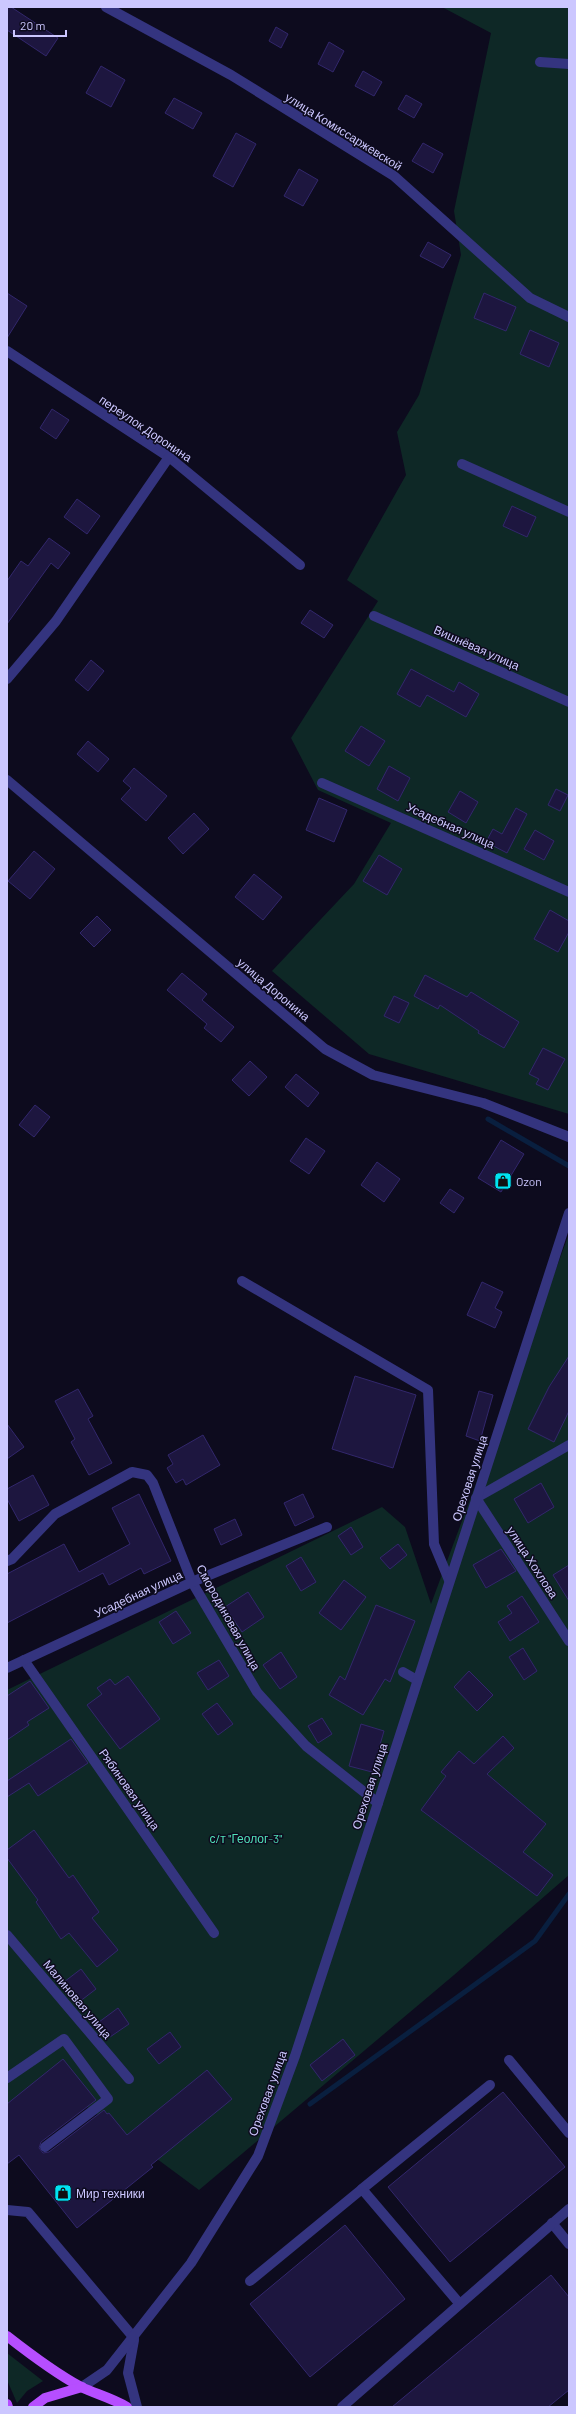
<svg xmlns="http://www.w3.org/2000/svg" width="576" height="2414" viewBox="0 0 576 2414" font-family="Barlow,sans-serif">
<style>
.green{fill:#0e2826}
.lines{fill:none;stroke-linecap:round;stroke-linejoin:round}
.stream{stroke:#091f3f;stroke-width:5}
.building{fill:#1d163f;stroke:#32276c}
.minor{stroke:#34347f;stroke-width:10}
.major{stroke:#b64eff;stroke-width:10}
.labels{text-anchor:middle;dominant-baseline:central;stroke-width:3;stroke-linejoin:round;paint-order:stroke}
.street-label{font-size:12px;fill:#ccc7ff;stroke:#0d0b1e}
.poi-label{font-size:12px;fill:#ccc7ff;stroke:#0d0b1e;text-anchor:start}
.park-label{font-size:12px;fill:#50e2b8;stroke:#0d0b1e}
</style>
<rect width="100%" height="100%" fill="#0d0b1e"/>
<g class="green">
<polygon points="442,7 569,7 569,1114 369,1054 272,971 354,884 391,823 318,790 291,738 378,601 347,580 406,475 397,432 419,395 461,255 454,211 491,33"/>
<polygon points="569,1234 569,1875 454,1975 199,2190 72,2096 7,2139 7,1690 382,1507 405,1527 431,1604"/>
<polygon points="7,2353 43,2381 27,2391 17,2403 7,2380"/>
</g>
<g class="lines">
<g class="stream">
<polyline points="488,1119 569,1166"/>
<polyline points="310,2104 535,1941 569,1894"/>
</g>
</g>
<g class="building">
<polygon points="7,7 11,7 58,38 46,56 7,30"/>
<polygon points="276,27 288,34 281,48 269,41"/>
<polygon points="329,42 344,51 333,72 318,64"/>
<polygon points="101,66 125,80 111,107 86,93"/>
<polygon points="363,71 382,82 374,96 355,86"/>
<polygon points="406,95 422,104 414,118 398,109"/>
<polygon points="174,98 202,113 193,129 165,113"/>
<polygon points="236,133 256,144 233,187 213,176"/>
<polygon points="423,143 443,154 433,173 412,161"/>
<polygon points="299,169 318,180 303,206 284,196"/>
<polygon points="428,242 451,255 443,268 420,256"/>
<polygon points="7,293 27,306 7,338"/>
<polygon points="484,293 516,307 506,331 474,318"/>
<polygon points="530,330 559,343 549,367 520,354"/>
<polygon points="52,409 69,420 56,439 40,428"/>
<polygon points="77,499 100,516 87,534 64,517"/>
<polygon points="512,506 536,517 527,537 503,526"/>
<polygon points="49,538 70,553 58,569 51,563 7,624 7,581 21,561 28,566"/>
<polygon points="310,610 333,625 324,638 301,623"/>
<polygon points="91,660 104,671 88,691 75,680"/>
<polygon points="411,669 454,692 459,682 479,694 466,717 427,695 420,707 397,694"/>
<polygon points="361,726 385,741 369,766 345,751"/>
<polygon points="88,741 109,759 98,772 77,754"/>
<polygon points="389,766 410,778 398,801 377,789"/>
<polygon points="134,768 167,796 146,821 121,799 131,788 123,781"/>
<polygon points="556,789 568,795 560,811 548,805"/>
<polygon points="460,791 478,802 466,823 448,812"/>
<polygon points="319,798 347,810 334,842 306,830"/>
<polygon points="516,808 527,814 507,853 486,842 493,829 502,834"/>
<polygon points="194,813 209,829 183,854 168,838"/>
<polygon points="535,830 554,841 544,860 524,849"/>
<polygon points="34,851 55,869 30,899 8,881"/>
<polygon points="379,855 402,869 387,895 363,881"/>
<polygon points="254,874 282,897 263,920 235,897"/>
<polygon points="550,910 569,921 569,932 558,952 534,939"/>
<polygon points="97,916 111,930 94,947 80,933"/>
<polygon points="182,973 207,994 202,1000 234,1027 221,1042 204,1028 207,1024 167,990"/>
<polygon points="425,975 467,997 471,992 519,1022 504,1048 478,1033 479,1031 440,1005 438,1009 414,996"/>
<polygon points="394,996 409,1003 399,1023 384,1016"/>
<polygon points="543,1048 565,1059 548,1090 536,1084 539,1079 529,1074"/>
<polygon points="250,1061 267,1077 249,1096 232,1080"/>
<polygon points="296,1074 319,1093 308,1107 285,1087"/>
<polygon points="35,1105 50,1117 34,1137 19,1125"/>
<polygon points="306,1138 325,1151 309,1174 290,1161"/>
<polygon points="501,1140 524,1154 501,1192 478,1178"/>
<polygon points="377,1162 400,1179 384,1202 361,1185"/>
<polygon points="450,1189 464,1198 454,1213 440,1203"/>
<polygon points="482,1282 503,1292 495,1308 502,1312 495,1328 467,1315"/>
<polygon points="569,1356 569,1411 554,1442 528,1429 549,1387"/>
<polygon points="355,1376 416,1395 393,1468 332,1449"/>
<polygon points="78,1389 93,1416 88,1419 112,1463 89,1475 71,1442 75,1439 55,1401"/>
<polygon points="479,1391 493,1395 480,1441 466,1436"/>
<polygon points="7,1424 24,1447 7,1459"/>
<polygon points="203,1435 220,1465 186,1485 183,1479 176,1483 167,1468 173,1464 168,1455"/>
<polygon points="33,1475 49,1505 19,1521 7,1499 7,1489"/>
<polygon points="541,1483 554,1507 528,1523 514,1499"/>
<polygon points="139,1494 171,1561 144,1574 141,1568 109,1585 103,1573 7,1623 7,1574 64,1544 79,1572 130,1544 112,1508"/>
<polygon points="303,1494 314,1517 295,1526 284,1503"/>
<polygon points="235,1519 242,1535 221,1545 214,1529"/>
<polygon points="351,1527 363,1547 351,1555 338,1536"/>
<polygon points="398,1544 407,1555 390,1569 380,1558"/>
<polygon points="501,1549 516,1571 486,1588 473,1565"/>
<polygon points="301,1557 316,1582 301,1591 286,1566"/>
<polygon points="569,1565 569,1601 553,1575"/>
<polygon points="344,1580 366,1597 341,1630 319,1613"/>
<polygon points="248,1592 264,1617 242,1632 225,1607"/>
<polygon points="522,1596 539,1622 510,1641 498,1622 512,1613 507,1606"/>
<polygon points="376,1605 415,1621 390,1682 385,1679 363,1715 329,1695 340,1676 345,1680"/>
<polygon points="176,1611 191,1633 173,1644 159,1622"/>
<polygon points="523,1648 537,1671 524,1680 509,1657"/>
<polygon points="281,1652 297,1677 280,1689 263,1665"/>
<polygon points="219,1660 229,1676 208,1690 197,1673"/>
<polygon points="469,1671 493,1695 477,1711 454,1687"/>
<polygon points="128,1676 160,1719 120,1749 87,1705 102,1694 97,1688 110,1679 115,1685"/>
<polygon points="30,1681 49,1708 27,1722 29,1725 7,1740 7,1696"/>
<polygon points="217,1703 233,1724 218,1735 202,1714"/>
<polygon points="322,1718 332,1734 318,1743 308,1726"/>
<polygon points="361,1724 384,1731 372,1772 349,1766"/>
<polygon points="503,1736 514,1748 487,1774 546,1824 523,1852 553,1875 537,1896 421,1810 446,1776 441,1772 459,1751 474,1764"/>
<polygon points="71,1739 88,1763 38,1796 29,1783 7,1797 7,1781"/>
<polygon points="34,1830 69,1878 73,1875 99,1912 92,1918 118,1950 97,1967 69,1933 61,1939 36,1902 38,1900 7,1858 7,1850"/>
<polygon points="81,1969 96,1989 79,2002 64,1982"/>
<polygon points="118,2008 129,2024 110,2037 99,2022"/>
<polygon points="170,2032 181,2047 159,2064 147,2049"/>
<polygon points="343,2039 355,2055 322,2081 310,2065"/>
<polygon points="63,2059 96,2100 41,2142 39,2148 43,2153 49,2152 104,2110 107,2114 109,2113 127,2135 207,2070 232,2099 151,2165 153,2167 77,2228 19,2155 7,2164 7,2104"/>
<polygon points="503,2092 565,2167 450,2262 388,2187"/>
<polygon points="345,2225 405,2299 310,2377 250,2304"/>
<polygon points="551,2275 569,2297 569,2390 548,2407 392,2407"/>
</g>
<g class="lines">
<g class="minor">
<polyline points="106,7 231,75 394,176 530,298 569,317"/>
<polyline points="540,62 569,64"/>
<polyline points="7,351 169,457 300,565"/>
<polyline points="462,464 569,512"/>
<polyline points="374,616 569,702"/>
<polyline points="7,679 56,621 169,457"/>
<polyline points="7,780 325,1049 373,1075 483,1103 569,1137"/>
<polyline points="322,783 569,892"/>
<polyline points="242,1281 428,1390 434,1544 449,1580"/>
<polyline points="569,1445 476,1498 569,1641"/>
<polyline points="7,1561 12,1559 55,1514 132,1472 147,1475 153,1483 192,1582 257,1692 306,1746 378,1803"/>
<polyline points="24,1660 214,1933"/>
<polyline points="7,1668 192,1582 327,1527"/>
<polyline points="403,1672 417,1680"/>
<polyline points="7,1935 129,2079"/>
<polyline points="509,2060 569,2133"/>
<polyline points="7,2078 64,2039 108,2099 45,2147"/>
<polyline points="362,2189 490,2085"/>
<polyline points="7,2210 28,2212 134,2338"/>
<polyline points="552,2223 569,2244"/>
<polyline points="250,2281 362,2189 459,2303"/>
<polyline points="134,2340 128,2373 137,2407"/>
<polyline points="82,2387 107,2370 191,2263 258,2156 295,2056 378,1803 569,1213"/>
<polyline points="342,2407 569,2209"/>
</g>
<g class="major">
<path d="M7,2336c23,18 48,37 74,51 15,7 31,11 46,20"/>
<polyline points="7,2404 8,2407"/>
<polyline points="33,2407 45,2398 82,2387"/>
</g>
</g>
<defs>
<symbol id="shop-square" viewBox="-11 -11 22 22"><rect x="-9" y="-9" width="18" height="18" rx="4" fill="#00e3f2" stroke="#0d0b1e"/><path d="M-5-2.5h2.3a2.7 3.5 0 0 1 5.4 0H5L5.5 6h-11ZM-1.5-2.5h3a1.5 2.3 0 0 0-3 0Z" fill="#111"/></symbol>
</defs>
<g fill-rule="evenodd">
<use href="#shop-square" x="493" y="1171" width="20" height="20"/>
<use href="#shop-square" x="53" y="2183" width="20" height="20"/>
</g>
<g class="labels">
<g class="street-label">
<text transform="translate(344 131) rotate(32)">улица Комиссаржевской</text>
<text transform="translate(146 428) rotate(34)">переулок Доронина</text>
<text transform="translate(477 647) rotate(24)">Вишнёвая улица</text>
<text transform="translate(451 825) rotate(24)">Усадебная улица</text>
<text transform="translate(274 989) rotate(40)">улица Доронина</text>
<text transform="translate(469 1478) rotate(-72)">Ореховая улица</text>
<text transform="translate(533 1562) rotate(57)">улица Хохлова</text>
<text transform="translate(138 1593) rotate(-25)">Усадебная улица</text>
<text transform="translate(229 1617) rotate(61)">Смородиновая улица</text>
<text transform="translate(369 1786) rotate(-72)">Ореховая улица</text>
<text transform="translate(130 1789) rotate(55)">Рябиновая улица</text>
<text transform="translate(78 1999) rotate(50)">Малиновая улица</text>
<text transform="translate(267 2093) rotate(-70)">Ореховая улица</text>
</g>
<g class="poi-label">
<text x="516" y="1181">Ozon</text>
<text x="76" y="2193">Мир техники</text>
</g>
<g class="park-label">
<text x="246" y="1838">с/т "Геолог-3"</text>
</g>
</g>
<rect width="576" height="2414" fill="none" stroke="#ccc7ff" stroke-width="16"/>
<path d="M14 30v6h52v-6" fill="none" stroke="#ccc7ff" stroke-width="2"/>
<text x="20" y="30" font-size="12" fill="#ccc7ff" stroke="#0d0b1e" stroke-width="3" paint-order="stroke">20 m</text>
</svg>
